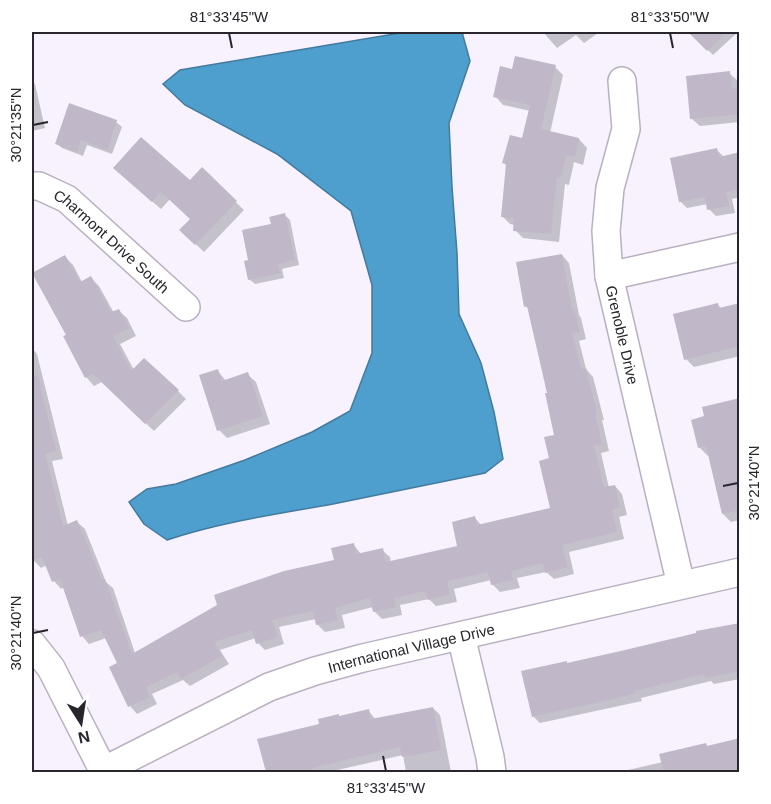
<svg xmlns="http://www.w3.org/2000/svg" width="771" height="804" viewBox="0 0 771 804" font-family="Helvetica,sans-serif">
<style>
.water{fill:#4e9fcd;stroke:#437a9d;stroke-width:1.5}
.shadow{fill:#0003}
.building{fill:#c0b7c8}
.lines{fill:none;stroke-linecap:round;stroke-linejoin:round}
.minor-casing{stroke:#b9b0c1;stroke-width:30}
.minor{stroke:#fff;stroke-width:27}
.ticks{fill:none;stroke:#28252c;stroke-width:2}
.labels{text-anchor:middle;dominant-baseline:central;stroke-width:4.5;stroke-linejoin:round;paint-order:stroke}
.street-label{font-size:15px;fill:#28252c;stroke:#fff}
.neatline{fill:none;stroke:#28252c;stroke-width:2}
.ticks-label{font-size:15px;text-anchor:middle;fill:#28252c}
</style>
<rect width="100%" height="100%" fill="#f7f2fd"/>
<path class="water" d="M406,32h56l8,29 -21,62 3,64 5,66 2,61 22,49 13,49 9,47 -18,14c-51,10 -101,21 -152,31 -56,10 -112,18 -166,36l-23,-16 -15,-22 18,-13 29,-5 69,-24 67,-28 38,-21 22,-58v-68l-21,-74 -74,-57 -92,-49 -22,-21 17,-14z"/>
<g class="shadow">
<polygon points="543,32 597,32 598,33 584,43 576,35 557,48"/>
<polygon points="690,32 738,32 713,55"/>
<polygon points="555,67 563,75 550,133 579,139 587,148 583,165 574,162 569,185 565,184 559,242 523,238 515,230 515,225 510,224 502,216 507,166 504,163 523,139 530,111 503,105 495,96 513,71"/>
<polygon points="729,73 738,81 740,90 740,122 700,126 691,118"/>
<polygon points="32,81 35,84 45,128 32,131"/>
<polygon points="116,122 122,127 112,154 87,145 83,156 62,148 57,143"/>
<polygon points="717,150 724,157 740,154 740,197 732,199 735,213 716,216 709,209 708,204 687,208 680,201"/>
<polygon points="202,170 244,210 204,252 181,230 192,219 170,199 161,209 123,176 190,182"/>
<polygon points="285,215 290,220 299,265 282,269 284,278 255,284 249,279 272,225"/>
<polygon points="562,255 569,263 579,315 581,318 586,339 579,341 586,369 593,377 604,420 602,420 609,451 601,453 609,488 615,486 622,494 627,515 619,517 624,539 569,552 574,574 554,579 546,572 517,578 520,588 500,592 492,584 491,580 454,589 457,602 436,606 429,599 400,605 402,615 382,619 374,611 373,607 342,615 345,628 325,632 317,624 316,619 279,627 284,644 265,650 258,643 256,638 220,650 229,664 190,686 183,680 152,694 157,704 137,714 130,706 119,663 106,638 89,644 82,636 65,587 61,589 54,581 47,565 41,568 33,560 32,555 32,348 37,354 63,459 52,461 68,526 77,522 85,529 106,582 113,588 135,653 336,561 353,544 361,554 382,550 390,557 391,563 459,547 475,518 482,526 552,510 551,459 556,436 549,394 530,310 525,306"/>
<polygon points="65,257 73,265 82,282 91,278 99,286 114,313 118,310 127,318 136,336 120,344 134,370 178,391 186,399 154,431 102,382 94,386 86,377 68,335"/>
<polygon points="740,304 740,356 694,367 686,359 718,305 722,309"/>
<polygon points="217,370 226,381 247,374 256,382 270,424 227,438 219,430"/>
<polygon points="740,400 740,520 731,522 723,514 709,455 708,456 699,447 706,418"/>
<polygon points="740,625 740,679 714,684 711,681 641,698 642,701 540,723 533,716 568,664"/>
<polygon points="433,708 440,715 451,772 406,772 403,755 329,772 267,772 259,740 321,725 340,717 368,710 375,719"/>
<polygon points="740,739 740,772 619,772 663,762 708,747"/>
</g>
<g class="building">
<polygon points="688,32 727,32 707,51"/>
<polygon points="515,56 556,65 541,129 579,138 575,157 566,155 561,178 557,177 551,234 513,231 514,218 501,217 506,164 502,163 510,135 522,138 530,105 493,97 500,66 512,69"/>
<polygon points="730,71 732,89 740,88 740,114 690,119 686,76"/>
<polygon points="69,103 117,120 107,150 81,140 77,152 55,144"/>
<polygon points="141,137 190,180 202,167 237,201 195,245 179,230 190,219 161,192 152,202 113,168"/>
<polygon points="717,148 719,157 740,152 740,189 726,192 729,206 707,210 705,197 679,202 670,158"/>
<polygon points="285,213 295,260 278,264 280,273 248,280 244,261 248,260 242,230 271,224 269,217"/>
<polygon points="562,254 572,310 574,309 580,332 572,333 581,369 586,368 597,413 595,413 602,444 594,446 604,487 615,485 620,507 612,510 617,532 562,545 568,567 545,573 543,563 511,571 513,580 491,585 488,572 447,581 450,594 428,600 425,591 394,598 396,607 373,612 370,598 335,608 338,620 316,625 313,611 272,620 278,637 256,644 252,630 214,642 222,656 181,679 177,672 146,687 150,697 128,707 109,667 117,663 101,630 80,637 60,579 52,582 42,557 32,561 32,376 38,375 56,451 45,454 63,526 77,520 102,580 105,579 132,654 217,605 214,595 284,571 334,560 331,548 354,543 356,554 383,548 386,562 457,546 452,522 475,516 477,525 550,508 539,461 549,458 544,437 554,435 545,393 547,393 527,306 524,307 516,262"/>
<polygon points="65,255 80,282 91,276 111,312 119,309 129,328 113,336 131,371 144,358 179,390 145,424 93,374 85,378 63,336 66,335 32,273"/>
<polygon points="718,303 719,308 740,303 740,346 684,360 673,314"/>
<polygon points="218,369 222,381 248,372 263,416 217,431 199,375"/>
<polygon points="740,398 740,510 722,514 706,446 698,448 691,420 704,416 702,407"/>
<polygon points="740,623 740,671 705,678 704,674 635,691 635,694 532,717 521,671 567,661 567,663 625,650 696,633 696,631"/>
<polygon points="433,707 441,750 402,757 400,747 312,768 313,772 266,772 257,739 319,724 318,719 339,714 339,716 369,709 371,719"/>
<polygon points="740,738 740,772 664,772 659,754 706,743 707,746"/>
</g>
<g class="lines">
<defs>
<g id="minor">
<path id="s1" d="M622,81l4,48 -16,59 -4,43 3,45 72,309"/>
<path id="s2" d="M32,186h7l28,13 119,108"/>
<polyline points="609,276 740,247"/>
<polyline points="461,636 490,757 492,772"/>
<polyline points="32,644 51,668 104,772"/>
<path id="s3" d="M101,772l168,-85 46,-16 48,-13 377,-86"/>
</g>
</defs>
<use href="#minor" class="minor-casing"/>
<use href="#minor" class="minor"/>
</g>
<path class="ticks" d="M229,33l3,15M670,33l3,15M33,125l15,-3M723,486l15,-3M33,633l15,-3M383,756l3,15"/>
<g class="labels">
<g class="street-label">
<text stroke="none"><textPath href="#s2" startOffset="99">Charmont Drive South</textPath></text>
<text stroke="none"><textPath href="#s1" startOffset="258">Grenoble Drive</textPath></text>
<text stroke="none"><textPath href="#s3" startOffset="336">International Village Drive</textPath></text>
</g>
</g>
<rect width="771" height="804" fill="none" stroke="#ffffff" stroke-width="66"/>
<g transform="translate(81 723) rotate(168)" stroke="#ffffff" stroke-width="4.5" paint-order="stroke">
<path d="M0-4.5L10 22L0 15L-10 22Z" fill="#28252c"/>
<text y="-9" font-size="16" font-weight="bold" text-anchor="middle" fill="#28252c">N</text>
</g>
<rect x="33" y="33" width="705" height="738" class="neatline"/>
<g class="ticks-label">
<text x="229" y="22">81°33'45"W</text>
<text x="670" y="22">81°33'50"W</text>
<text transform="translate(16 125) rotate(-90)" y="5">30°21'35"N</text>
<text transform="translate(754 483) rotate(-90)" y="5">30°21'40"N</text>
<text transform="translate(16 633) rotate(-90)" y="5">30°21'40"N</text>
<text x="386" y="793">81°33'45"W</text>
</g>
</svg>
